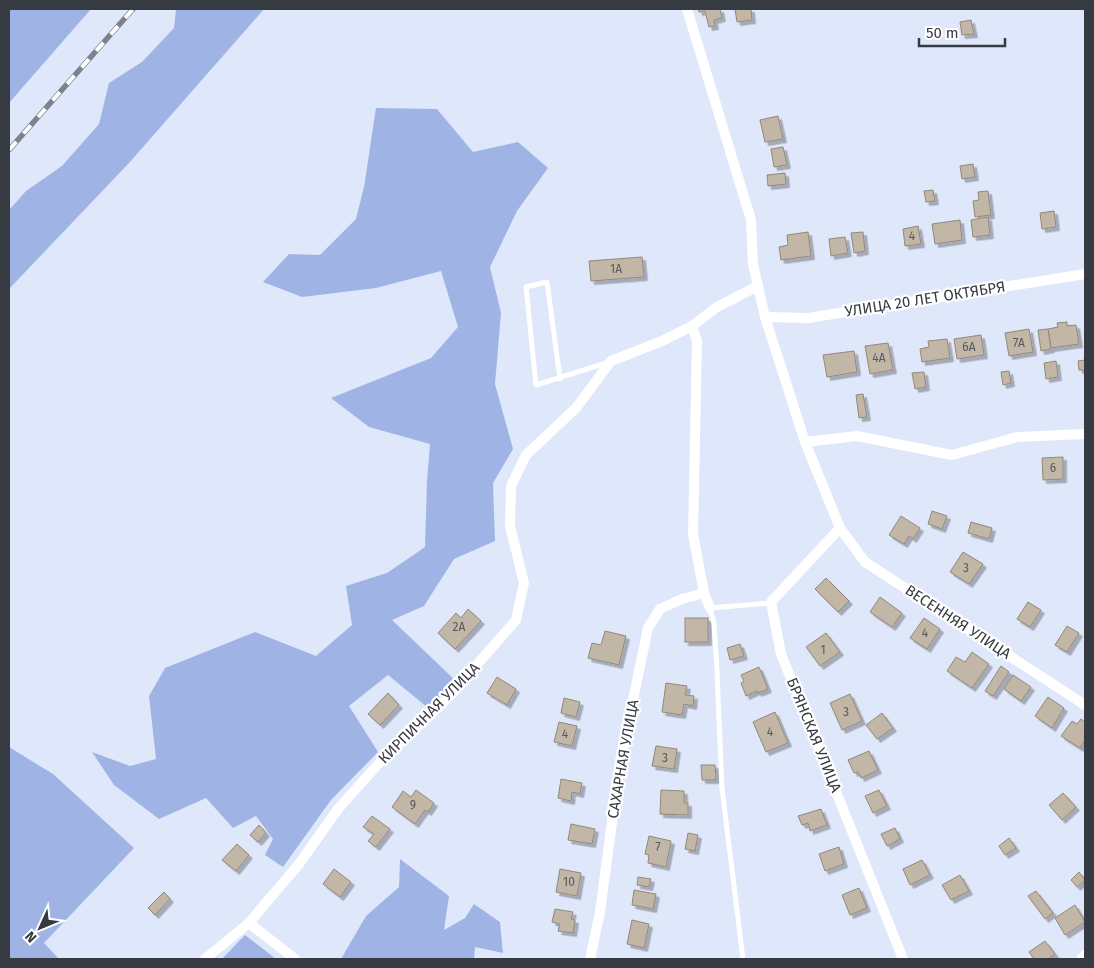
<svg xmlns="http://www.w3.org/2000/svg" width="1094" height="968" viewBox="0 0 1094 968" font-family="'Fira Sans',sans-serif">
<style>
.green{fill:#9fb4e5}
.building{fill:#c2b7a6;stroke:#938877;filter:url(#shadow)}
.lines{fill:none;stroke-linecap:round;stroke-linejoin:round}
.lane{stroke:#fff;stroke-width:5}
.street{stroke:#fff;stroke-width:10}
.rail-casing{stroke:#7c828e;stroke-width:5.5}
.rail{stroke:#fff;stroke-width:4;stroke-dasharray:11;stroke-linecap:butt}
.labels{text-anchor:middle;dominant-baseline:central;stroke-width:4.5;stroke-linejoin:round;paint-order:stroke}
.number-label{font-size:12px;fill:#59595a}
.street-label{font-size:15px;fill:#363a41;stroke:#fff}
</style>
<defs>
<filter id="shadow"><feDropShadow dx="3.5" dy="3.5" stdDeviation="0" flood-color="#0004"/></filter>
</defs>
<rect width="100%" height="100%" fill="#dfe7fb"/>
<g class="green">
<polygon points="9,9 91,9 9,103"/>
<polygon points="176,9 264,9 129,163 9,289 9,210 26,191 62,166 99,124 109,83 142,62 174,28"/>
<polygon points="376,108 437,109 473,152 518,142 548,168 517,211 490,267 501,313 495,384 513,449 493,483 495,541 454,559 424,606 392,620 457,682 427,707 388,675 349,706 378,752 331,800 283,867 265,855 273,839 256,816 233,828 206,798 159,819 114,785 92,752 130,766 156,759 149,696 165,668 255,632 316,656 352,625 346,586 387,573 425,547 427,481 430,444 369,427 331,398 431,358 458,327 441,271 376,288 302,297 263,282 289,254 320,255 356,219 364,187"/>
<polygon points="9,747 53,774 134,848 44,943 59,959 9,959"/>
<polygon points="400,859 449,896 444,930 465,918 474,904 500,922 503,953 475,947 474,959 341,959 366,916 399,887"/>
<polygon points="245,935 276,959 222,959"/>
</g>
<g class="building">
<polygon points="698,9 720,9 722,18 714,20 715,26 709,27 705,11 699,12"/>
<polygon points="735,9 751,9 752,20 737,22"/>
<polygon points="971,20 974,34 962,35 960,22"/>
<polygon points="778,116 783,139 765,142 760,120"/>
<polygon points="783,147 787,165 774,167 771,149"/>
<polygon points="973,164 975,177 962,179 960,166"/>
<polygon points="785,173 786,184 768,186 767,175"/>
<polygon points="933,190 935,201 926,202 924,191"/>
<polygon points="988,191 991,215 975,217 973,201 979,200 978,192"/>
<polygon points="1054,211 1056,227 1042,229 1040,213"/>
<polygon points="988,217 990,235 973,237 971,220"/>
<polygon points="960,220 962,240 935,244 932,224"/>
<polygon points="918,226 921,244 905,246 903,229"/>
<polygon points="808,232 811,256 781,260 779,247 788,245 787,235"/>
<polygon points="863,232 865,251 854,253 851,233"/>
<polygon points="845,237 848,253 831,256 829,239"/>
<polygon points="642,257 644,277 591,281 589,261"/>
<polygon points="1067,322 1067,326 1076,325 1079,344 1051,348 1048,329 1058,327 1057,323"/>
<polygon points="1029,329 1033,352 1009,356 1005,333"/>
<polygon points="1048,329 1051,349 1041,351 1038,330"/>
<polygon points="981,335 984,355 957,359 954,339"/>
<polygon points="947,339 950,358 922,362 920,349 929,347 928,341"/>
<polygon points="888,343 893,370 870,374 865,346"/>
<polygon points="854,351 857,372 827,377 823,355"/>
<polygon points="1085,360 1085,370 1079,370 1078,361"/>
<polygon points="1056,361 1058,377 1046,379 1044,363"/>
<polygon points="1009,371 1011,383 1003,385 1001,372"/>
<polygon points="924,372 926,387 915,389 912,373"/>
<polygon points="863,394 867,417 859,418 856,395"/>
<polygon points="1063,457 1063,479 1043,480 1042,458"/>
<polygon points="932,511 947,516 942,529 928,524"/>
<polygon points="901,516 920,528 913,539 909,536 904,544 889,535"/>
<polygon points="971,522 992,528 989,539 968,533"/>
<polygon points="963,552 983,564 969,584 950,572"/>
<polygon points="826,578 849,601 838,612 815,589"/>
<polygon points="880,597 902,613 892,627 870,612"/>
<polygon points="1028,602 1041,610 1030,627 1017,619"/>
<polygon points="468,609 481,621 455,649 438,633 456,613 461,618"/>
<rect x="685" y="618" width="23" height="24"/>
<polygon points="924,618 940,629 927,649 910,638"/>
<polygon points="1067,626 1079,633 1067,652 1055,645"/>
<polygon points="605,631 626,636 619,665 588,658 592,643 601,645"/>
<polygon points="826,633 840,652 820,666 806,647"/>
<polygon points="740,644 744,656 730,660 727,648"/>
<polygon points="972,652 989,664 972,688 947,671 956,657 965,662"/>
<polygon points="1001,666 1009,672 993,696 985,691"/>
<polygon points="759,667 768,689 758,693 757,691 746,696 741,683 744,681 741,675"/>
<polygon points="1013,675 1031,687 1021,701 1004,689"/>
<polygon points="497,677 516,689 507,705 487,693"/>
<polygon points="666,683 687,686 685,695 694,696 693,706 684,704 682,715 662,712"/>
<polygon points="388,693 399,705 380,725 368,714"/>
<polygon points="850,694 862,721 842,730 830,703"/>
<polygon points="1048,697 1064,708 1052,728 1035,716"/>
<polygon points="564,698 580,702 576,717 561,713"/>
<polygon points="775,712 788,743 766,752 753,722"/>
<polygon points="882,713 893,728 877,739 866,725"/>
<polygon points="1081,719 1085,722 1085,740 1080,748 1061,736 1072,721 1077,724"/>
<polygon points="559,722 577,726 572,746 554,742"/>
<polygon points="656,746 677,749 674,769 652,766"/>
<polygon points="869,751 878,770 861,778 858,772 854,773 848,760"/>
<polygon points="701,765 715,765 716,780 702,780"/>
<polygon points="561,779 582,783 580,794 572,792 571,801 558,798"/>
<polygon points="416,790 434,803 428,812 425,810 415,824 392,807 403,791 411,797"/>
<polygon points="661,790 684,791 684,803 688,803 688,815 660,814"/>
<polygon points="879,790 887,806 873,813 865,796"/>
<polygon points="1063,793 1076,807 1062,820 1049,805"/>
<polygon points="821,809 827,825 810,831 808,823 802,825 798,816"/>
<polygon points="372,816 390,829 376,847 368,841 374,834 363,827"/>
<polygon points="571,824 595,829 592,844 568,840"/>
<polygon points="259,825 266,833 258,842 250,835"/>
<polygon points="895,828 900,839 887,846 881,834"/>
<polygon points="688,833 698,835 695,851 685,849"/>
<polygon points="649,836 671,841 666,867 648,863 649,855 645,854"/>
<polygon points="1009,838 1016,848 1005,855 999,846"/>
<polygon points="237,844 249,855 236,871 222,860"/>
<polygon points="839,847 844,864 825,871 819,854"/>
<polygon points="922,860 930,875 910,885 903,869"/>
<polygon points="334,869 351,882 340,897 323,884"/>
<polygon points="560,869 581,873 577,896 556,892"/>
<polygon points="1079,872 1085,880 1077,887 1071,880"/>
<polygon points="960,875 969,891 951,900 942,885"/>
<polygon points="638,877 651,879 649,887 637,885"/>
<polygon points="859,888 867,908 850,915 842,895"/>
<polygon points="634,890 656,894 653,909 632,905"/>
<polygon points="1036,891 1053,913 1045,919 1028,896"/>
<polygon points="164,892 170,899 155,915 148,908"/>
<polygon points="1075,905 1085,922 1065,935 1055,918"/>
<polygon points="555,909 573,912 571,919 575,920 573,933 558,931 560,924 552,922"/>
<polygon points="632,920 649,924 644,948 627,944"/>
<polygon points="1045,941 1055,954 1048,959 1034,959 1029,952"/>
</g>
<g class="lines">
<g class="lane">
<polyline points="560,379 547,282 526,287 536,385 606,363"/>
<polyline points="743,959 722,788 717,671 714,624 710,608 771,603"/>
</g>
<g class="street">
<polyline points="687,9 751,220 753,264 765,317 805,442 840,528 865,562 1085,705"/>
<polyline points="765,317 808,318 1085,274"/>
<polyline points="805,442 857,436 952,455 1017,437 1085,434"/>
<polyline points="840,528 771,602 781,654 903,959"/>
<polyline points="710,608 704,593 693,534 697,341 692,326 717,307 758,286"/>
<polyline points="249,923 295,959"/>
<polyline points="205,959 249,923 299,864 338,809 381,761 447,699 516,620 524,583 510,526 511,486 526,455 576,408 611,361 662,341 692,326"/>
<polyline points="590,959 600,912 620,762 648,628 660,609 682,599 704,593"/>
<polyline points="1081,959 1085,955"/>
</g>
<defs>
<polyline id="rail" points="9,150 133,9"/>
</defs>
<use href="#rail" class="rail-casing"/>
<use href="#rail" class="rail"/>
</g>
<g class="labels">
<g class="number-label">
<text x="912" y="236">4</text>
<text x="616" y="269">1А</text>
<text x="1019" y="343">7А</text>
<text x="969" y="347">6А</text>
<text x="879" y="358">4А</text>
<text x="1053" y="468">6</text>
<text x="966" y="568">3</text>
<text x="459" y="627">2А</text>
<text x="925" y="633">4</text>
<text x="823" y="650">1</text>
<text x="846" y="712">3</text>
<text x="770" y="732">4</text>
<text x="565" y="734">4</text>
<text x="665" y="758">3</text>
<text x="413" y="805">9</text>
<text x="658" y="847">7</text>
<text x="569" y="882">10</text>
</g>
<g class="street-label">
<text transform="translate(925 299) rotate(-9)">УЛИЦА 20 ЛЕТ ОКТЯБРЯ</text>
<text transform="translate(958 622) rotate(33)">ВЕСЕННЯЯ УЛИЦА</text>
<text transform="translate(429 713) rotate(-45)">КИРПИЧНАЯ УЛИЦА</text>
<text transform="translate(814 735) rotate(68)">БРЯНСКАЯ УЛИЦА</text>
<text transform="translate(623 759) rotate(-80)">САХАРНАЯ УЛИЦА</text>
</g>
</g>
<rect width="1094" height="968" fill="none" stroke="#363a41" stroke-width="20"/>
<g transform="translate(40 928) rotate(226)" stroke="#ffffff" stroke-width="4" paint-order="stroke">
<path d="M0-4L9 19L0 12L-9 19Z" fill="#363a41"/>
<text y="-8" font-size="14" font-weight="bold" text-anchor="middle" fill="#363a41">N</text>
</g>
<path d="M919 38v8h86v-8" fill="none" stroke="#363a41" stroke-width="2.5"/>
<text x="926" y="38" font-size="15" fill="#363a41" stroke="#ffffff" stroke-width="4" paint-order="stroke">50 m</text>
</svg>
